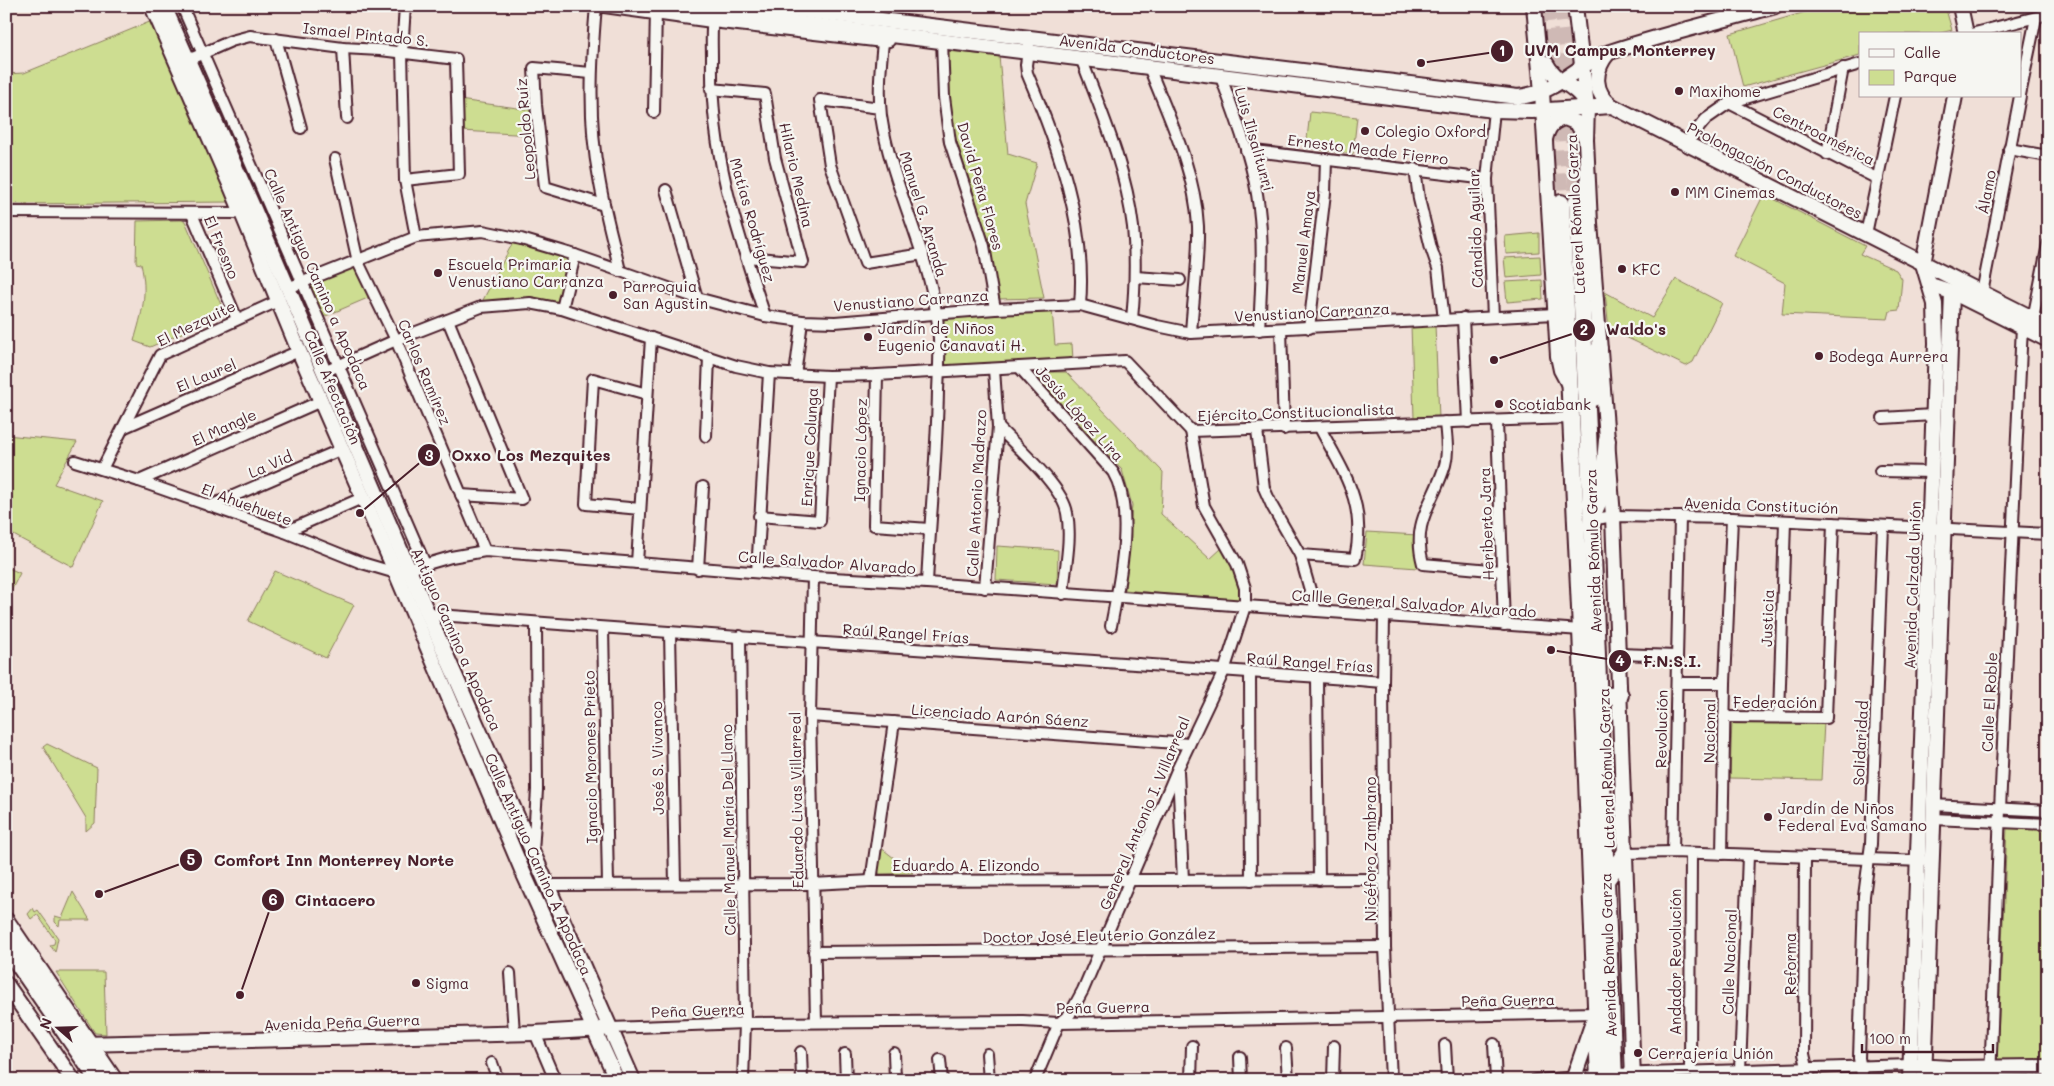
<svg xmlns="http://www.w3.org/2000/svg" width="2054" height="1086" viewBox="0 0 2054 1086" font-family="Mali,sans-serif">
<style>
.green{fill:#cddd91;stroke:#8c7e5e}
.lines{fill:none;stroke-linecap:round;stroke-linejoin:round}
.primary-tunnel{stroke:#cfb9b5;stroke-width:16;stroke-dasharray:16 8;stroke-linecap:butt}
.street-casing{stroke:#4a1f2b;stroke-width:14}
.secondary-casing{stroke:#4a1f2b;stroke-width:18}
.primary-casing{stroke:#4a1f2b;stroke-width:20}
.street{stroke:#f6f6f2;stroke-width:10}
.secondary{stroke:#f6f6f2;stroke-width:14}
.primary{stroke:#f6f6f2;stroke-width:16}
.poi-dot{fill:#4a1f2b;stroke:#f6f6f2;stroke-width:2}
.labels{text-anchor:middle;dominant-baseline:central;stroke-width:4.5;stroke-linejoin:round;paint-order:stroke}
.street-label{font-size:15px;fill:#4a1f2b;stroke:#f6f6f2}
.poi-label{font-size:15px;fill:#4a1f2b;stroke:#f6f6f2;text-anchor:start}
.leader{fill:none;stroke:#4a1f2b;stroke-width:2}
.callout-dot{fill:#4a1f2b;stroke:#f6f6f2;stroke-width:2}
.mark-label{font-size:15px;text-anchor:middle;font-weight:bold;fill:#fff}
.callout-label{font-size:16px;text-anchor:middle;font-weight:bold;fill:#4a1f2b;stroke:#f6f6f2;stroke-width:4.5;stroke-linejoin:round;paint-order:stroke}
</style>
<rect width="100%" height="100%" fill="#f0dfd7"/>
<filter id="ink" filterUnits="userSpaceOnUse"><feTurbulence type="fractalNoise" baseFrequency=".02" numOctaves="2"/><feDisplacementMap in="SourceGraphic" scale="10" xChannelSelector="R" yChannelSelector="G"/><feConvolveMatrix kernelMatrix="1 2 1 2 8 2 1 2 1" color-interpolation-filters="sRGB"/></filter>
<g filter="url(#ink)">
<g class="green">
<polygon points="1826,6 1945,6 1952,30 1937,34 1860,34 1860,55 1743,87 1730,34"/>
<polygon points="152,21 232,202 6,204 10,145 6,144 6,74 24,73"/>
<polygon points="946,51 999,56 1008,154 1037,163 1025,204 1044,298 997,299 990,245 949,117"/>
<polygon points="459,100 532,110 532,135 461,131"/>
<polygon points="1310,112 1357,117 1353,154 1306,148"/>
<polygon points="1764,194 1865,246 1860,254 1896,270 1902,279 1899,310 1890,311 1888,319 1782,314 1785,283 1733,256"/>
<path d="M181,220l4,1 40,93 -75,33 -16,-6c8,-28 14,-47 7,-77l-5,-1 1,-42z"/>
<polygon points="1539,233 1539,252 1506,254 1505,236"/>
<path d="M514,240l55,17 -12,46c-26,-5 -49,-5 -75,-1z"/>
<polygon points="1540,256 1541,275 1506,278 1504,258"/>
<polygon points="354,263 370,297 321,318 306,284"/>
<polygon points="1676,279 1722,303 1693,362 1686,366 1609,329 1605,292 1652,318"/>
<polygon points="1542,280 1543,299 1507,302 1505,282"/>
<polygon points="1052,309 1055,345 1072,344 1073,360 943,367 942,313"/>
<polygon points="1435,325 1439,418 1414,418 1411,326"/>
<polygon points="1032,372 1066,372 1163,472 1161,514 1210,559 1222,548 1239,581 1243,602 1125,590 1132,505 1122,470"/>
<polygon points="6,435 77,442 54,484 103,501 73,567 6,531"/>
<polygon points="1367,532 1417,535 1417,568 1364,564"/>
<polygon points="997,546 1058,550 1057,584 996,580"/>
<polygon points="6,567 20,573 6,601"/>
<polygon points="275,571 354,605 326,658 248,621"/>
<polygon points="1732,720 1824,722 1821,780 1730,778"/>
<polygon points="47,744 97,768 95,823 86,831 86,818 43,747"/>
<polygon points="2007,828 2048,829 2048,1062 1997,1062"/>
<polygon points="880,847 913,873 880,874 877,870"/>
<polygon points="73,892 90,920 60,920 59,926 55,922 55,916 62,918"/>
<polygon points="33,908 35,912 38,910 58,938 55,952 50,945 54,944 55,940 37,914 31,919 28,914"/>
<polygon points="56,972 104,972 106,1034 95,1033"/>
<polygon points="1807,1072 1806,1080 1686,1080 1686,1075"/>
</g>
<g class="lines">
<g class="primary-tunnel">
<polyline points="1547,6 1553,58 1561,203"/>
<polyline points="1562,6 1568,56 1577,201"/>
</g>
<defs>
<g id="street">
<polyline points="182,6 425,564"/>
<polyline points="405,6 402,52 405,180 416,237"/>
<path d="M596,6c-5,57 -8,116 3,172 5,31 14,62 21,93"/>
<polyline points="597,6 712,22 883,42 889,41"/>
<path d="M713,17c-2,13 -1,28 -1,42 -2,93 24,169 53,257"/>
<path d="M884,33c-3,27 -6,55 -3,83 10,67 45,129 55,196 5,25 3,54 2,79 -1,64 -8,128 -11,192"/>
<polyline points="1971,34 2048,14"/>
<polyline points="276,39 301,128"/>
<polyline points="942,40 944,97 950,142 984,246 995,309"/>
<path d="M1029,44l-3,21 1,8c31,73 60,152 53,232"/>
<polyline points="343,48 347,118"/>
<path d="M1081,58c21,55 45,110 52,169 3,31 2,61 -1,92"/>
<polyline points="188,60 231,41 250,36 343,48 380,50 456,59 459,174 405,180"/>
<path d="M1149,67c20,51 46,103 49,159 1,35 -5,72 -7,107"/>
<polyline points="591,73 534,68 536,105 545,187 604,205"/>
<path d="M1221,77c15,42 33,86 38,131 5,40 2,82 0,122"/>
<polyline points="711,89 765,94 775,158 803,262 746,257"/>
<polyline points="2020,95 2036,18"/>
<polyline points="1729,103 1878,179"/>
<polyline points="880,108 820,100 830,165 865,263 923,254"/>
<polyline points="654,112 656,9"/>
<polyline points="1686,143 1706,119 1729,103 1860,64"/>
<polyline points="2009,149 2048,156"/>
<polyline points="1246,150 1487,179"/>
<polyline points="1827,154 1843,68"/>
<polyline points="335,159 358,262 396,340 485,551"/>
<polyline points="1415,169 1419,199 1431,248 1438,268 1444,320"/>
<polyline points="666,190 697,298"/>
<polyline points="6,212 241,213"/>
<polyline points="192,214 237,319"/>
<polyline points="1866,234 1895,96"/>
<polyline points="1135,277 1180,280"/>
<polyline points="288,288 416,237 483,231 521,239 575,255 697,298 765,316 802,321 835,322 995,309 1080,305 1157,326 1191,333 1555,314"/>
<polyline points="1982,293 2020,96"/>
<polyline points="562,309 575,255"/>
<polyline points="1493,317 1487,179 1494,110"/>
<polyline points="1463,318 1468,422"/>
<polyline points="2033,319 2048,244"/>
<polyline points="448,320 522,499 461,495"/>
<polyline points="1309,328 1325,193 1326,159"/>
<polyline points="1281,329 1284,429"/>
<path d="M1020,368l93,104c23,39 6,111 -2,154"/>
<polyline points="324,372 396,340 481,307 530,303 562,309 736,366 769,373 828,376 877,375 1125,361 1191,431 1572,418"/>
<polyline points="795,375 802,321"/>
<polyline points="877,375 874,525 929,529"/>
<polyline points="1883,418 1933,415"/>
<path d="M1445,422c1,14 4,29 0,43 -11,38 -34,55 -22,99l79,7"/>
<polyline points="1497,422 1504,625"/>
<polyline points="125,427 299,351"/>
<path d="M998,427c19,20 65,60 69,86 5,26 -2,55 -4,81"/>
<polyline points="1257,430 1264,488 1272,506 1300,555 1316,611"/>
<polyline points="706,436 709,357"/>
<polyline points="75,461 139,481 285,532 362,563 396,573 451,557 485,551 813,577 927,583 1581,630"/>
<polyline points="102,469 160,355 278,301"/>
<polyline points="1880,471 1932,472"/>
<polyline points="139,481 321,401"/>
<polyline points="210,506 342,449"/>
<polyline points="640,509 586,504 593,379 647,394"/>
<polyline points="759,516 820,521 828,376"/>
<polyline points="1591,520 1613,516 1732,518 2048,534"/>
<polyline points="285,532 362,498"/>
<path d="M1300,555l55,4c12,-55 -10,-84 -35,-131"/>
<polyline points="637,563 651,338"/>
<polyline points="698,569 703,487"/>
<polyline points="757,572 769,373"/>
<polyline points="813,577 810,716 816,1022"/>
<polyline points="985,588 998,427 994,369"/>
<path d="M428,614c318,26 637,43 955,68"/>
<polyline points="1384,617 1383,682 1385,947 1391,1080"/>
<polyline points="603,628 608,884"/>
<polyline points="670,632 675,884"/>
<polyline points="740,636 745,1023 743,1080"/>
<polyline points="1619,654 1676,656"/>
<polyline points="1250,673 1251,880"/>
<polyline points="1317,677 1319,880"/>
<polyline points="1677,683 1725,683"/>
<polyline points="810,716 1189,744"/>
<polyline points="1779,716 1785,521"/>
<polyline points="1724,717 1826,718 1833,523"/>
<polyline points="1178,771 1183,880"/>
<polyline points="1933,805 2048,811"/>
<polyline points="1933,819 2048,824"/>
<polyline points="533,852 537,790 536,623"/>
<polyline points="1673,852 1680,517"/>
<polyline points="1625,853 1673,852 1923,861"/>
<polyline points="1722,854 1725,683 1732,518"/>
<polyline points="1805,858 1804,1054 1810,1080"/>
<polyline points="871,881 894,722"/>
<polyline points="547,885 812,884 871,881 1385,879"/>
<polyline points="814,952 1385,947"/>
<polyline points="510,973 514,1033"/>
<polyline points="611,1028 745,1023 1023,1021 1059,1023 1596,1013"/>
<polyline points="535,1033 555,1080"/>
<polyline points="1494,1044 1496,1080"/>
<polyline points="1445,1045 1447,1080"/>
<polyline points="1286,1048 1288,1080"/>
<polyline points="801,1052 802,1080"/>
<polyline points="894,1053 895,1080"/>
<polyline points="845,1054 846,1080"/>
<polyline points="987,1054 989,1080"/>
<polyline points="1240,1057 1241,1080"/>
<polyline points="940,1060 942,1080"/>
<polyline points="492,1063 498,1080"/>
<polyline points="1690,1071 1691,853"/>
<polyline points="1740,1071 1748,855"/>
<polyline points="1613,1074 1910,1065"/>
<polyline points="1035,1080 1059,1023 1070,1014 1083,990 1178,768 1224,671 1245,606 1245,588 1237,564 1204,506 1191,431"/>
<polyline points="1191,1080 1192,1046"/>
<polyline points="1333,1080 1334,1046"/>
<polyline points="1535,1080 1598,1076"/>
<polyline points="1863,1080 1859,1058 1864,896 1871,844 1883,526"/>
<polyline points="1990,1080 2000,809 2022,326"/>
</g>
<g id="secondary">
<polyline points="152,6 232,189 299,351 396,573 522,870 617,1080"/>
<polyline points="164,6 254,209 428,614 633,1080"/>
<path d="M659,6c278,32 556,70 835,104l38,1 80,-5"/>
<path d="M766,6l752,91c40,-4 57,-32 92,-45 54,-18 110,-31 165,-46"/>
<polyline points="1534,6 1542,92 1558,356 1561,370 1569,385"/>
<polyline points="1575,6 1587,107 1586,140 1590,223 1613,516 1633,1080"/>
<polyline points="1960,6 1966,34"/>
<path d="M1608,53c-15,18 -15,39 4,53l436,220"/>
<path d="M1546,63c9,19 32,23 41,42"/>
<path d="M1545,139c3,-12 8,-19 20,-21l12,5 8,14"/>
<polyline points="1930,285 1952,292 2048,340"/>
<polyline points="6,984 73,1080"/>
<polyline points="82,1044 535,1033 603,1029"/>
<polyline points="1916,1066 1950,1068 2048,1067"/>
<polyline points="1573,1080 1595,1016"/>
<polyline points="1910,1080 1936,343 1935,304 1923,264 1955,96"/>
<polyline points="1924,1080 1952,292"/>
</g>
<g id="primary">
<polyline points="1577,201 1588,430 1614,1080"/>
<polyline points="1561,203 1581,630 1599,1080"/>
<polyline points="1593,398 1599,349"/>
<polyline points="1593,514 1602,494 1607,440"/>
<polyline points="1598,697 1620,695"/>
<polyline points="1605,882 1625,853"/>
<polyline points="6,921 114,1080"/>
<polyline points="6,946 98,1080"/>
</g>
</defs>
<use href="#street" class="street-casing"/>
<use href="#secondary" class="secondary-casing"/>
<use href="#primary" class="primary-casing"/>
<use href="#street" class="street"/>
<use href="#secondary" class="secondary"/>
<use href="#primary" class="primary"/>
</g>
</g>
<g class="poi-dot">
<circle cx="1679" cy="91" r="5"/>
<circle cx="1365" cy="131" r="5"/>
<circle cx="1675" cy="192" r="5"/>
<circle cx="1622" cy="269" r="5"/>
<circle cx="438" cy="273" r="5"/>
<circle cx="613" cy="295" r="5"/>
<circle cx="868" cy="337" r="5"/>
<circle cx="1819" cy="356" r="5"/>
<circle cx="1499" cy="404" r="5"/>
<circle cx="1768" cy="817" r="5"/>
<circle cx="416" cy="983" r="5"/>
<circle cx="1638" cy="1053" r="5"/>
</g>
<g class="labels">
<g class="street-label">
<text transform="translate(366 34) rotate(6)">Ismael Pintado S.</text>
<text transform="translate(1137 49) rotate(7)">Avenida Conductores</text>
<text transform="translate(525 129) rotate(-95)">Leopoldo Ruíz</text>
<text transform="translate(1824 135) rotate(27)">Centroamérica</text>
<text transform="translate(1255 139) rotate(74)">Luis Ilisaliturri</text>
<text transform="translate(1368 149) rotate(7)">Ernesto Meade Fierro</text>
<text transform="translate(1775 170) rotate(27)">Prolongación Conductores</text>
<text transform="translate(797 175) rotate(77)">Hilario Medina</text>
<text transform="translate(981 186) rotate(74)">David Peña Flores</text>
<text transform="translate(1986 192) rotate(-79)">Álamo</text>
<text transform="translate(924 214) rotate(73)">Manuel G. Aranda</text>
<text transform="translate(1575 214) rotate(-93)">Lateral Rómulo Garza</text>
<text transform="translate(753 220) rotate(74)">Matías Rodríguez</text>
<text transform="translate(1475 229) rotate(-92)">Cándido Aguilar</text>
<text transform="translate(1303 242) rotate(-83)">Manuel Amaya</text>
<text transform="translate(222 247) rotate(67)">El Fresno</text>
<text transform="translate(318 279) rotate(66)">Calle Antiguo Camino a Apodaca</text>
<text transform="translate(911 300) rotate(-4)">Venustiano Carranza</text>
<text transform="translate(1312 312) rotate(-3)">Venustiano Carranza</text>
<text transform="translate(196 323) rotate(-26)">El Mezquite</text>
<text transform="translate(425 372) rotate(67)">Carlos Ramírez</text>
<text transform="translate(206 375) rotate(-23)">El Laurel</text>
<text transform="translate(333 387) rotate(67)">Calle Afectación</text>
<text transform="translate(1296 412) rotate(-2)">Ejército Constitucionalista</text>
<text transform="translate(1080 413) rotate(48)">Jesús López Lira</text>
<text transform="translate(224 427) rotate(-24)">El Mangle</text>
<text transform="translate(809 447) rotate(-87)">Enrique Colunga</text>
<text transform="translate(860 450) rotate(-89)">Ignacio López</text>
<text transform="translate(270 464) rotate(-23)">La Vid</text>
<text transform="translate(976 493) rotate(-87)">Calle Antonio Madrazo</text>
<text transform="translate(247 504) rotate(20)">El Ahuehuete</text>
<text transform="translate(1761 505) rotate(2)">Avenida Constitución</text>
<text transform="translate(1486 524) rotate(-92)">Heriberto Jara</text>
<text transform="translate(1593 551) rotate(-92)">Avenida Rómulo Garza</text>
<text transform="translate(827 562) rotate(4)">Calle Salvador Alvarado</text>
<text transform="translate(1912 585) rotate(-88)">Avenida Calzada Unión</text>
<text transform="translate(1414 603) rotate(4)">Callle General Salvador Alvarado</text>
<text transform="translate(1767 618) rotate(-88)">Justicia</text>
<text transform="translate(906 633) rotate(4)">Raúl Rangel Frías</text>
<text transform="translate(457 639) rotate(66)">Antiguo Camino a Apodaca</text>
<text transform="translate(1310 662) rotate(4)">Raúl Rangel Frías</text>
<text x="1775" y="702">Federación</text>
<text transform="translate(1989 702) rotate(-87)">Calle El Roble</text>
<text transform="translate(1000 715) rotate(4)">Licenciado Aarón Sáenz</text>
<text transform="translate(1661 729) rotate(-89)">Revolución</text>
<text transform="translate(1709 731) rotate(-89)">Nacional</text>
<text transform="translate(1860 743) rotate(-87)">Solidaridad</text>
<text transform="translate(590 757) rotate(-91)">Ignacio Morones Prieto</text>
<text transform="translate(657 758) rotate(-91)">José S. Vivanco</text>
<text transform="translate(1606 768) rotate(-92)">Lateral Rómulo Garza</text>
<text transform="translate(796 800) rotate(-91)">Eduardo Livas Villarreal</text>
<text transform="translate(1144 813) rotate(-67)">General Antonio I. Villarreal</text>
<text transform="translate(728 830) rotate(-91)">Calle Manuel María Del Llano</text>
<text transform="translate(1370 849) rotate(-90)">Nicéforo Zambrano</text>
<text transform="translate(539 864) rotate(66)">Calle Antiguo Camino A Apodaca</text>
<text x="966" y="865">Eduardo A. Elizondo</text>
<text transform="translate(1099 935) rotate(-1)">Doctor José Eleuterio González</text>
<text transform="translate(1608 955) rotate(-92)">Avenida Rómulo Garza</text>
<text transform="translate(1675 962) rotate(-90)">Andador Revolución</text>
<text transform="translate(1729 962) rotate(-88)">Calle Nacional</text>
<text transform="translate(1790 964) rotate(-90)">Reforma</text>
<text transform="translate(1508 1000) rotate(-1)">Peña Guerra</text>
<text transform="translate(1103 1007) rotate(-1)">Peña Guerra</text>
<text transform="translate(698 1010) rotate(-2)">Peña Guerra</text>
<text transform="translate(342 1022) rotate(-2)">Avenida Peña Guerra</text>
</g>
<g class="poi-label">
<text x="1689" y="91">Maxihome</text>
<text x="1375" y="131">Colegio Oxford</text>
<text x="1685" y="192">MM Cinemas</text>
<text x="448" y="264">Escuela Primaria<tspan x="448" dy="17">Venustiano Carranza</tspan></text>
<text x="1632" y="269">KFC</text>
<text x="623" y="286">Parroquia<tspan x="623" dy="17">San Agustin</tspan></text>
<text x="878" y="328">Jardín de Niños<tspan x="878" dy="17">Eugenio Canavati H.</tspan></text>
<text x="1829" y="356">Bodega Aurrera</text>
<text x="1509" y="404">Scotiabank</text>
<text x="1778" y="808">Jardín de Niños<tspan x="1778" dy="17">Federal Eva Samano</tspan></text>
<text x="426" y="983">Sigma</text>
<text x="1648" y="1053">Cerrajería Unión</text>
</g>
</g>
<path class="leader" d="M1421 63L1502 51M1494 360L1584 330M360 513L429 455M1551 650L1620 661M99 894L191 860M240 995L273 900"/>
<g class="callout-dot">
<circle cx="1421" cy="63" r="5"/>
<circle cx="1494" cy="360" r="5"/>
<circle cx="360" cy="513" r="5"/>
<circle cx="1551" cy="650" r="5"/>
<circle cx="99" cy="894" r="5"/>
<circle cx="240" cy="995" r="5"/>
<circle cx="1502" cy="51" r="12"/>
<circle cx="1584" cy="330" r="12"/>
<circle cx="429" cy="455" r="12"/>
<circle cx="1620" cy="661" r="12"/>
<circle cx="191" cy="860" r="12"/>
<circle cx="273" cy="900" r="12"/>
</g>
<g class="mark-label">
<text x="1502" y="56">1</text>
<text x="1584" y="335">2</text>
<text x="429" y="461">3</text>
<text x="1620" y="666">4</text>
<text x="191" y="865">5</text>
<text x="273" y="905">6</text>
</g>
<g class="callout-label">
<text x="1620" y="56">UVM Campus Monterrey</text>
<text x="1636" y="335">Waldo's</text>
<text x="531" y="461">Oxxo Los Mezquites</text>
<text x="1672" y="667">F.N.S.I.</text>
<text x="334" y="866">Comfort Inn Monterrey Norte</text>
<text x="335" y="906">Cintacero</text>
</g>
<rect width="2054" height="1086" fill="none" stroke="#f6f6f2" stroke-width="25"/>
<rect x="12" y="12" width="2029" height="1061" fill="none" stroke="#4a1f2b" stroke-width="2" filter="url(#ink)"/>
<rect x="1859" y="32" width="162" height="65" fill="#f6f6f2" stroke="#b1a0a2"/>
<rect x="1869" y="49" width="25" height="8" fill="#f6f6f2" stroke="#b1a0a2"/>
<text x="1904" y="58" font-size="15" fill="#4a1f2b">Calle</text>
<rect x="1869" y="70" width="25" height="15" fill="#cddd91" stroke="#b1a0a2"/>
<text x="1904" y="82" font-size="15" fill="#4a1f2b">Parque</text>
<g transform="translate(58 1028) rotate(290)" stroke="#f6f6f2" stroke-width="4" paint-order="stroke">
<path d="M0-4L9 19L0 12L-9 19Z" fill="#4a1f2b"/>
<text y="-8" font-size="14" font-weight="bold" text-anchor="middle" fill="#4a1f2b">N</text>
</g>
<path d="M1862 1044v8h131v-8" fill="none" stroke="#4a1f2b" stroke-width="2.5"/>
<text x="1869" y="1044" font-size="15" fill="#4a1f2b" stroke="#f6f6f2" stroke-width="4" paint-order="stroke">100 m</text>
</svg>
